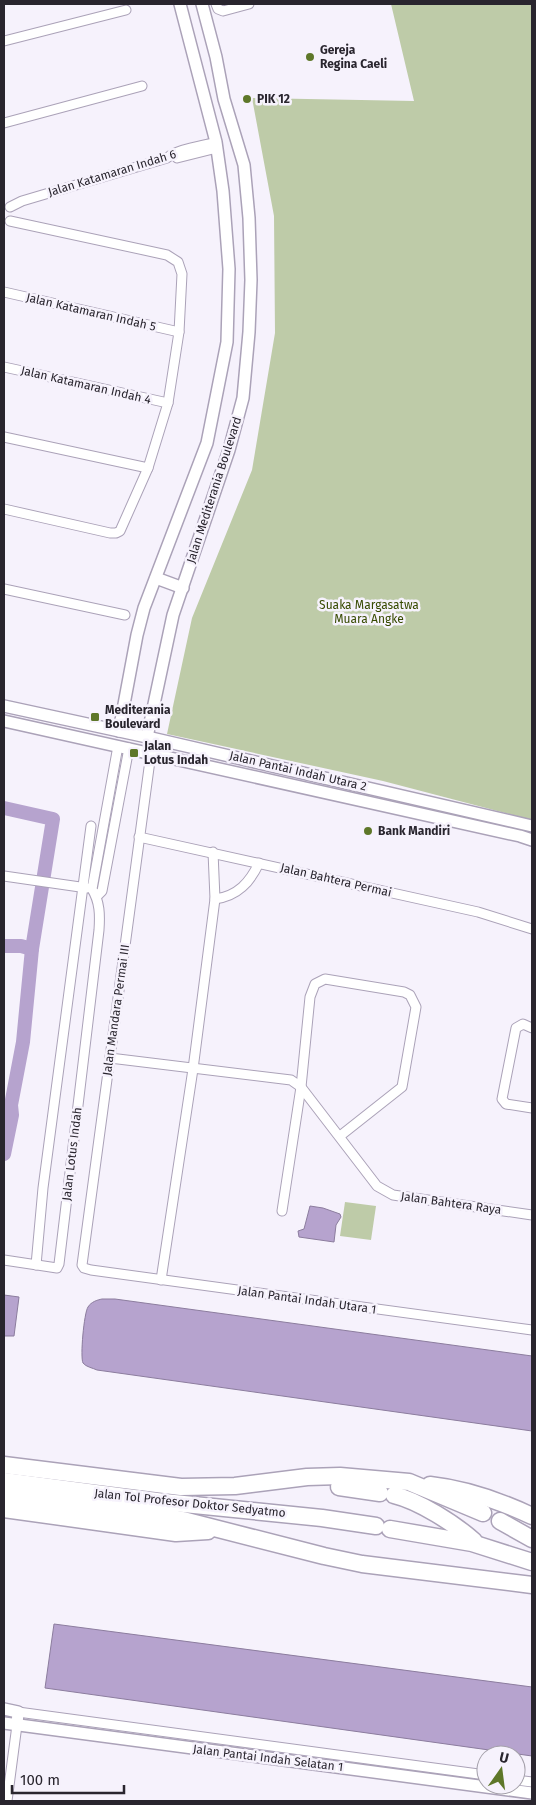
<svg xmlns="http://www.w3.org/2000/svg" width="536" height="1805" viewBox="0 0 536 1805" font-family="'Fira Sans',sans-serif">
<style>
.green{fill:#becba8}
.water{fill:#b6a3ce;stroke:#8c7d9e}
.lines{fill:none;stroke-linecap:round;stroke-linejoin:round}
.river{stroke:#b6a3ce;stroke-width:14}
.minor-casing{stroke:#aba2b8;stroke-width:11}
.tertiary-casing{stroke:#aba2b8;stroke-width:14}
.motorway-casing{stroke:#aba2b8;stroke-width:19}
.minor{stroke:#fff;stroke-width:9}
.tertiary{stroke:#fff;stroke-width:11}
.motorway{stroke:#fff;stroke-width:16}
.poi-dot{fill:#5e7729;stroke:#f6f2fc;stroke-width:2}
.labels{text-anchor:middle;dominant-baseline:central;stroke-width:5;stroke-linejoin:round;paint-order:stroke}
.poi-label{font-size:12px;font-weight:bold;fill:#29252e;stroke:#f6f2fc;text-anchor:start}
.street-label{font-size:12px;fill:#29252e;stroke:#f6f2fc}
.park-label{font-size:12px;fill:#374a01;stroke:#f6f2fc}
</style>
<rect width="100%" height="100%" fill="#f6f2fc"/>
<g class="green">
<polygon points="391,4 532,4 532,820 383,781 167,734 192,618 252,470 275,333 274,216 252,98 414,101"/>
<polygon points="345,1202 376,1206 371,1240 340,1236"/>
</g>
<g class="water">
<polygon points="310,1206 323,1208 340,1214 341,1217 336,1225 334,1242 299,1237 298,1231 304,1229"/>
<polygon points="4,1295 19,1297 14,1336 4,1336"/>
<path d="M102,1299h13l417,57v75l-435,-61c-4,-2 -11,-3 -14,-7 -3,-6 1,-50 5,-56 3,-5 9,-7 14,-8z"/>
<polygon points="54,1624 532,1687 532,1756 45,1688"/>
</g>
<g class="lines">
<g class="river">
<polyline points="4,808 53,819 32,949 23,1042 11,1105 12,1115 4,1154"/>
<polyline points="4,946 21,946 32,949"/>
</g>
<defs>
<g id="minor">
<polyline points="216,4 218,9 223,11 249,4"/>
<polyline points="4,41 126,10"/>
<polyline points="4,123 142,86"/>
<polyline points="177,158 217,148"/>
<path d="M10,207l12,-6 145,-43c10,-9 36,-12 49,-16"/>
<polyline points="4,292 179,332"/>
<polyline points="4,367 168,403"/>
<polyline points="4,437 148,468"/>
<polyline points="4,509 110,533 116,533 120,531 148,468 168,403 179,332 182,274 178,262 167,255 10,221"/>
<polyline points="4,589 125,615"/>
<polyline points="151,753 82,1265 84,1268 91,1270 532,1330"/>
<polyline points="139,837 478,912 532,929"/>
<polyline points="4,876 87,888"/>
<polyline points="97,896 102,891 129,748"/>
<path d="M215,899c23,-3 35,-17 44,-36"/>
<polyline points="532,1028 523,1024 516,1028 502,1099 506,1104 532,1108"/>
<polyline points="110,1058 291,1080 301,1087 377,1186 393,1195 532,1215"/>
<polyline points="282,1211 301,1087 310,997 315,984 325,979 404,992 410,995 416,1007 402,1087 340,1136"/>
<path d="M4,1260l53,8 2,-4 40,-334c1,-15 1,-28 -7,-41l26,-143"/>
<polyline points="36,1265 43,1188 91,826"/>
<polyline points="161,1280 193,1069 215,899 213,852"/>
<polyline points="18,1712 486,1775"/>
<polyline points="516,1780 532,1782"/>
<polyline points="7,1801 17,1725"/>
</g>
<g id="tertiary">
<polyline points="156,578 183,588"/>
<polyline points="4,706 147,737 532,826"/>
<polyline points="4,721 520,836 532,840"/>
<polyline points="119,731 137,635 144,608 207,443 227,342 229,269 223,191 216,142 180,4"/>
<polyline points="147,737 173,615 229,450 243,398 249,332 251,280 249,218 244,165 224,99 216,57 202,4"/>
<polyline points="4,1709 18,1712 17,1725"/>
<polyline points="4,1723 532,1793"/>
</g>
<g id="motorway">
<polyline points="4,1465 181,1487 235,1486 307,1477 340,1476 409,1482 483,1513"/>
<polyline points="4,1481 164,1502 322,1518 376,1526"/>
<path d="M430,1485c36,4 70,16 102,31"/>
<polyline points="339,1487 380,1493"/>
<polyline points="4,1495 156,1515 183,1520 324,1556 362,1564 532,1585"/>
<path d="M394,1495c25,6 61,29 80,46"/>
<polyline points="4,1509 176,1533 208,1531"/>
<polyline points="500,1521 532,1539"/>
<polyline points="390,1529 472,1543 532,1562"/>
</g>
</defs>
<use href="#minor" class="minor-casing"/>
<use href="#tertiary" class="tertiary-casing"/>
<use href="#motorway" class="motorway-casing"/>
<use href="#minor" class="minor"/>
<use href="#tertiary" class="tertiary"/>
<use href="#motorway" class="motorway"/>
</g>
<g class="poi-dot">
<circle cx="310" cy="57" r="5"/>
<circle cx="247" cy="99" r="5"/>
<rect x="90" y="712" width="10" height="10" rx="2.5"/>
<rect x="129" y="748" width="10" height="10" rx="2.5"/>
<circle cx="368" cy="831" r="5"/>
</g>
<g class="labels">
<g class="poi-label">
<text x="320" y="50">Gereja<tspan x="320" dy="14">Regina Caeli</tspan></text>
<text x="257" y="99">PIK 12</text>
<text x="105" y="710">Mediterania<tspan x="105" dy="14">Boulevard</tspan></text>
<text x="144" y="746">Jalan<tspan x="144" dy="14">Lotus Indah</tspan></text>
<text x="378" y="831">Bank Mandiri</text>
</g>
<g class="street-label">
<text transform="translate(112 173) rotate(-17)">Jalan Katamaran Indah 6</text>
<text transform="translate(91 312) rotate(13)">Jalan Katamaran Indah 5</text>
<text transform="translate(86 385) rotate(13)">Jalan Katamaran Indah 4</text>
<text transform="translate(214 490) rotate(-72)">Jalan Mediterania Boulevard</text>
<text transform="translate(298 771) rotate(13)">Jalan Pantai Indah Utara 2</text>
<text transform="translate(336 880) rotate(13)">Jalan Bahtera Permai</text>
<text transform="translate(116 1010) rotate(-82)">Jalan Mandara Permai III</text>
<text transform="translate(72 1154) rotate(-83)">Jalan Lotus Indah</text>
<text transform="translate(451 1203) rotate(8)">Jalan Bahtera Raya</text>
<text transform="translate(307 1300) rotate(8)">Jalan Pantai Indah Utara 1</text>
<text transform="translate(190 1503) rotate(6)">Jalan Tol Profesor Doktor Sedyatmo</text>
<text transform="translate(268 1758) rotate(7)">Jalan Pantai Indah Selatan 1</text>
</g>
<g class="park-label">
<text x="369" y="605">Suaka Margasatwa<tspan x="369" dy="14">Muara Angke</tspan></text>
</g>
</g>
<rect width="536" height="1805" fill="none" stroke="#29252e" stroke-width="10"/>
<g transform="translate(501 1770) rotate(14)"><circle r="24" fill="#f6f2fc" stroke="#a4a0aa"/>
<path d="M0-4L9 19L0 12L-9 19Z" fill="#5e7729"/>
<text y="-8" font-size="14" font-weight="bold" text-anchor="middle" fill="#29252e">U</text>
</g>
<path d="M12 1785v8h112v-8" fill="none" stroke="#29252e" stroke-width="2.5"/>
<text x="20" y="1785" font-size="15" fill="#29252e" stroke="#f6f2fc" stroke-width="4" paint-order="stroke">100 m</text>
</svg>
